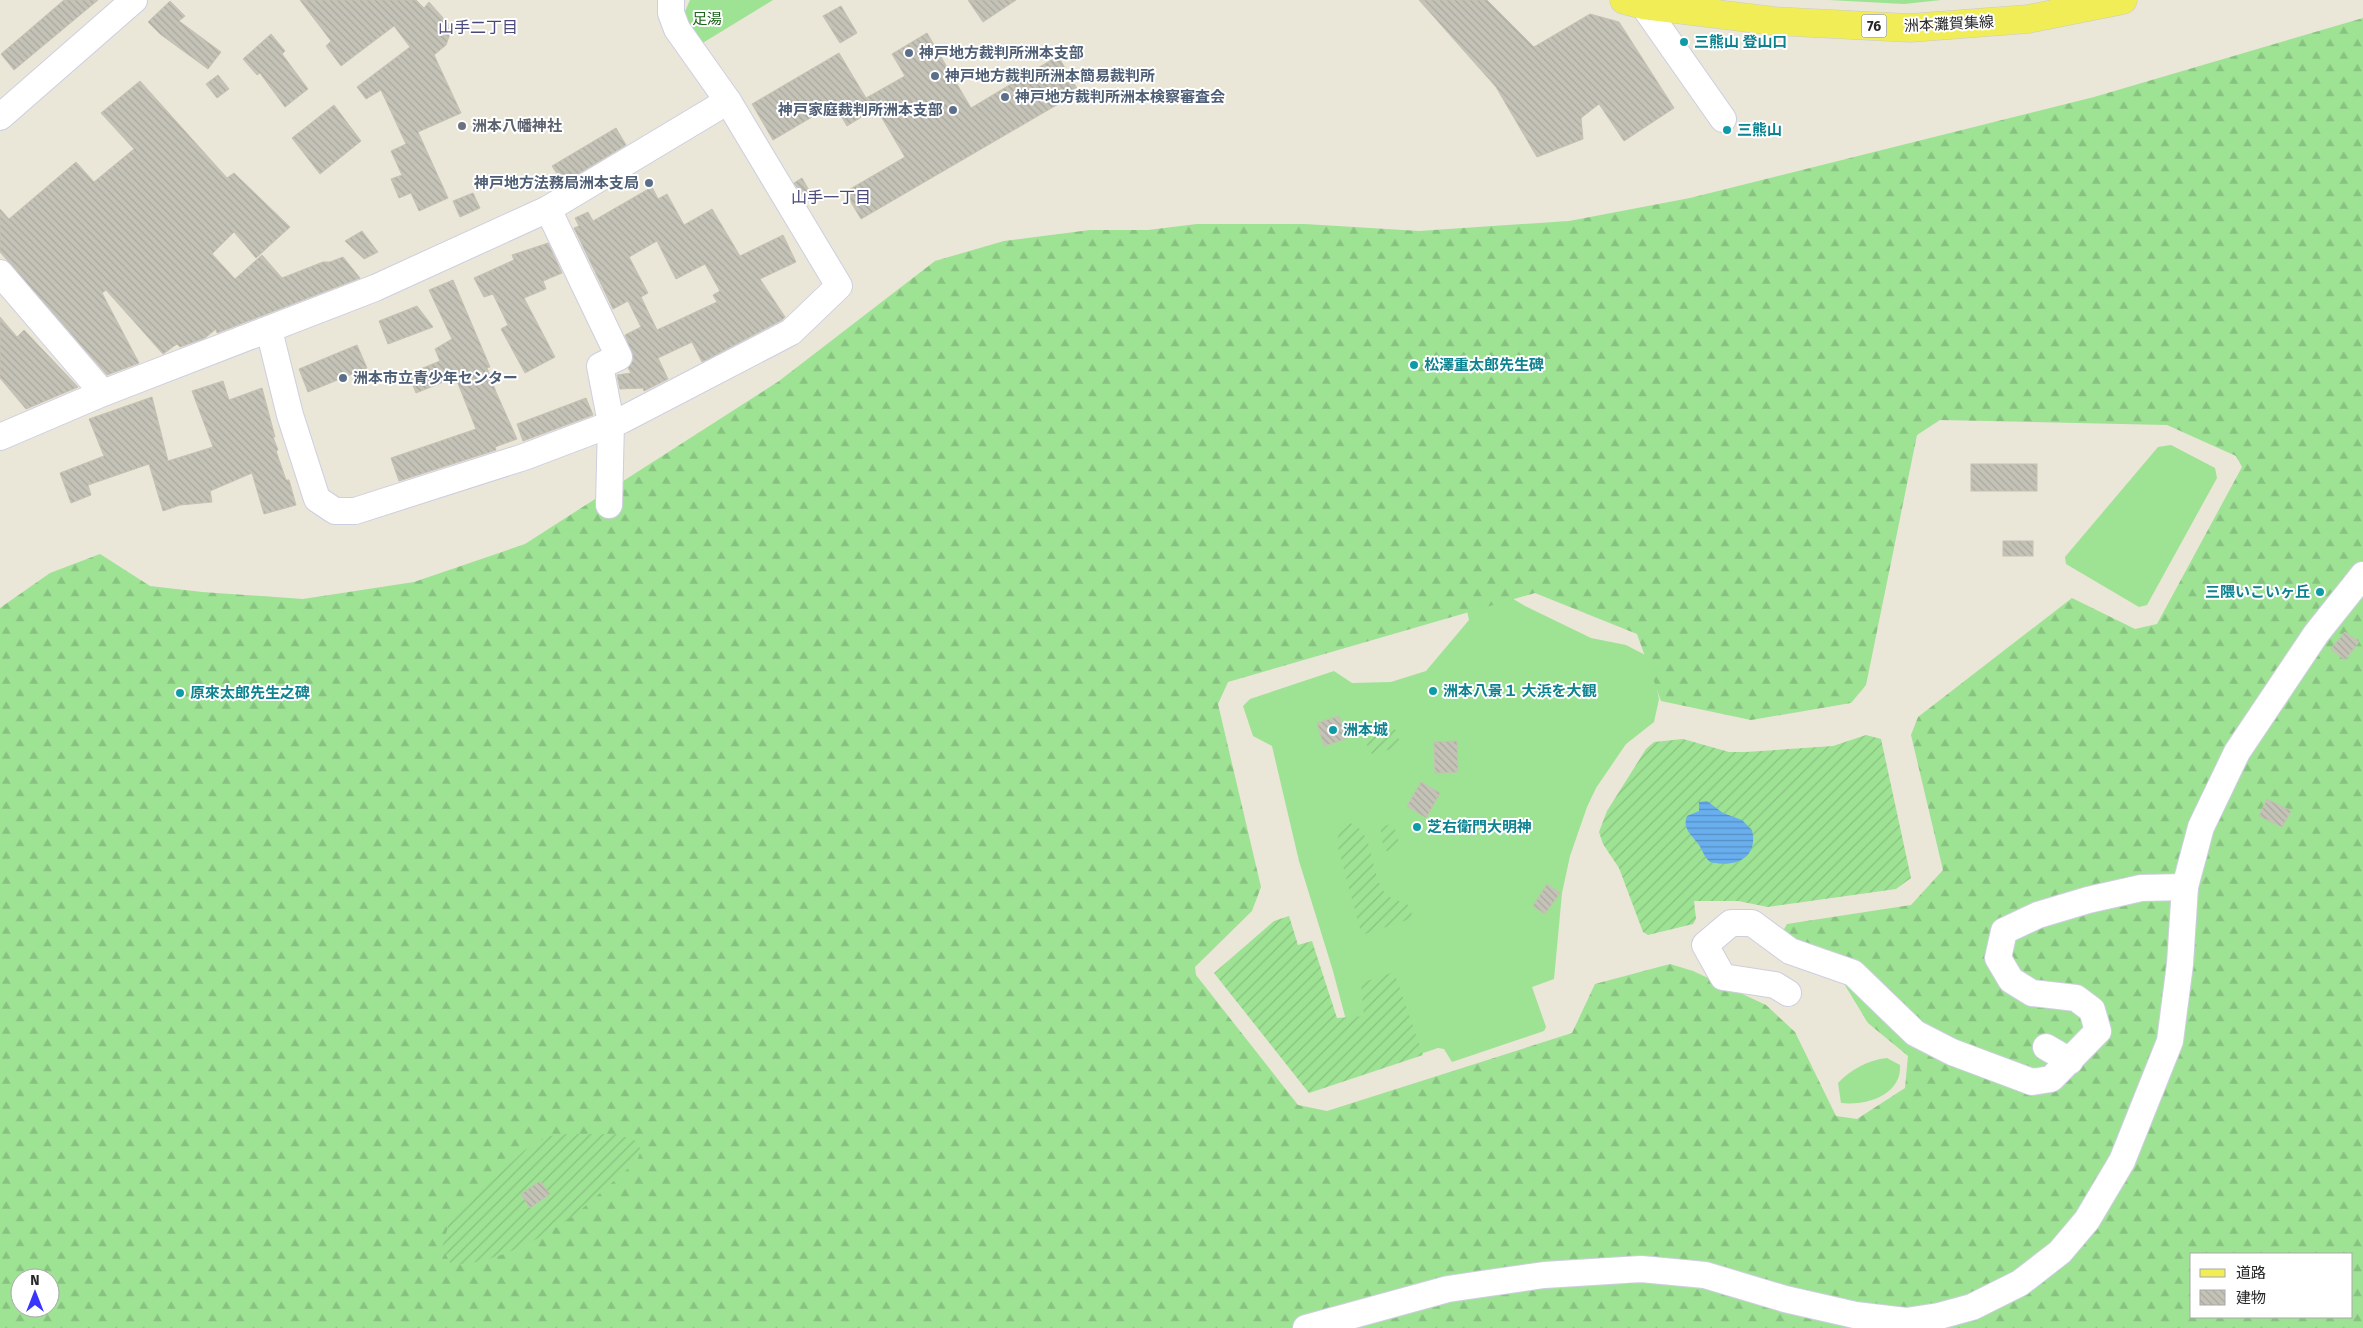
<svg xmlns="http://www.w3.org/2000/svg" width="2363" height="1328" viewBox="0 0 2363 1328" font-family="'Fira Sans','Noto Sans JP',sans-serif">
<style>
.grass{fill:#9ee294}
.forest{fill:url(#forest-firs);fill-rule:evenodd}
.garden{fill:url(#garden-furrows)}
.water{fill:url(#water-rules)}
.building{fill:url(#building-back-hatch);stroke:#c5c2b2;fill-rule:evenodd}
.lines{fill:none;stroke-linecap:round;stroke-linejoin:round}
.minor-casing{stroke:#cecee1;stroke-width:28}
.major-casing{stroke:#cbcbcb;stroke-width:29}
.minor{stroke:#fff;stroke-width:26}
.major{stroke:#f1ed57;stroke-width:28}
.culture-dot{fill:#0f9aa8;stroke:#fff;stroke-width:2}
.service-dot{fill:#5c6f8a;stroke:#fff;stroke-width:2}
.worship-dot{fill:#6b7280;stroke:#fff;stroke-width:2}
.labels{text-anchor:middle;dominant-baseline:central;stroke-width:4;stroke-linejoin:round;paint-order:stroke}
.shield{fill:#fff;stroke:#686868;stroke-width:1}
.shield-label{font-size:14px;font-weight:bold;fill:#272727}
.park-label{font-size:15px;fill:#196319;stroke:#fff}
.street-label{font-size:15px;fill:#272727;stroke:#fff}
.culture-label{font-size:15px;font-weight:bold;fill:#0d838f;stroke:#fff;text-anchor:start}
.service-label{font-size:15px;font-weight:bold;fill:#4e5e75;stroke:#fff;text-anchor:start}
.worship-label{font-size:15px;font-weight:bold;fill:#5b616d;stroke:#fff;text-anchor:start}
.neighbourhood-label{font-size:16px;fill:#4a4878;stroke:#fff}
</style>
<defs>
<pattern id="forest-firs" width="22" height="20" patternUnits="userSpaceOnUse" patternTransform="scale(1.25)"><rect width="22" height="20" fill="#9ee294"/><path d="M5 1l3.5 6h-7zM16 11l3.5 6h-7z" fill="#88c280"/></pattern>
<pattern id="garden-furrows" width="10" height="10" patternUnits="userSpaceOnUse" patternTransform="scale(1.25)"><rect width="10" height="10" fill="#9ee294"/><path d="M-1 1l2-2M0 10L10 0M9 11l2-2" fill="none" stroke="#88c280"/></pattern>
<pattern id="water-rules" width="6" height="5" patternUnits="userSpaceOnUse" patternTransform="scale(1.25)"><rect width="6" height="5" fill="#69afee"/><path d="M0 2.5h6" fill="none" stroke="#568ec1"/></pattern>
<pattern id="building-back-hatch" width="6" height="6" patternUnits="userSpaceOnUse" patternTransform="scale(1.25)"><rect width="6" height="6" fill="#c5c3b8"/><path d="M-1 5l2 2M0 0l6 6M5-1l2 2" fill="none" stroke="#a9a89e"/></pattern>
</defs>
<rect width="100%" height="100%" fill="#eae6d8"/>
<g class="grass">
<polygon points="690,0 773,0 701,44 683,16"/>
<polygon points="1829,0 1941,0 1904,4"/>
<polygon points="2171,445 2215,468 2217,478 2147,605 2139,607 2066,564 2065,557 2158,447"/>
<polygon points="1465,570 1525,606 1591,638 1626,645 1651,658 1659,699 1654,722 1626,744 1596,788 1587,807 1570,856 1562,893 1554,979 1532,987 1546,1027 1544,1031 1452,1062 1444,1049 1438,1048 1370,1071 1359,1069 1333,971 1299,861 1272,746 1253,736 1243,706 1250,699 1334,671 1352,683 1391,682 1426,671 1469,620 1466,606"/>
<path d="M1887,1058l13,7c2,30 -34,41 -59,38l-3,-20c13,-14 31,-23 49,-25z"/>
</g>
<path class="forest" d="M2363,18v1310h-2363v-720l50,-35 50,-19 50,32 52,6 101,7 111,-17 111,-38 254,-163 156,-120 69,-20 86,-11h58l49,-6h108l114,7 150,-10 121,-23 404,-101zM1940,420l227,5 69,31 6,11 -85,157 -22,5 -63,-31 -154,119 -7,18 32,135 -32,35 -124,19 -12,21 68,37 25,41 40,33 -3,32 -48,31 -21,-3 -41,-84 -29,-27 -73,-34 -23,-7 -75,20 -23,49 -245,78 -29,-6 -102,-130 -1,-8 57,-56 9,-24 -43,-183 10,-22 307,-89 102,41 24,67 90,19 100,-17 15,-18 51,-250zM2192,1254h160v63h-160zM20,1278h30v30h-30z"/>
<g class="garden">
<polygon points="1394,729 1396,730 1400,743 1399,747 1372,754 1369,751 1365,739 1367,737"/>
<polygon points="1866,735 1881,739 1911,878 1896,889 1768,907 1738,901 1694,901 1696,919 1693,924 1648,935 1643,932 1619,868 1603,844 1599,832 1607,811 1646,749 1654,742 1683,739 1729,752 1746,752 1833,746"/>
<path d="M1345,822c32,4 23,52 41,72 7,7 16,7 24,12l2,10 -2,3 -45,15 -4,-2 -24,-88 3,-19z"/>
<path d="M1391,824c7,7 8,17 7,26l-12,1 -5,-12v-12z"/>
<polygon points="1289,916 1298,945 1312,941 1337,1018 1364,1016 1361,983 1394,972 1423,1055 1309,1093 1214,973 1274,921"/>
<path d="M566,1134h50l20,7 5,9 -4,11c-21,17 -39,35 -59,51 -31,25 -87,54 -127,52l-9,-16 7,-25 39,-39 37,-34 24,-14z"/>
</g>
<path class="water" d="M1707,801l16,12 19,7 10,10c7,29 -18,38 -42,32 -6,-5 -7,-11 -11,-17 -7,-10 -17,-16 -12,-29l12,-5v-9z"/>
<g class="building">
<polygon points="64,0 98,0 14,70 1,54"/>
<polygon points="300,0 416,0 424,8 429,2 452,28 446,45 434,55 461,113 418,132 448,198 419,211 411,193 399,198 391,179 402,175 391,151 406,144 381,90 366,99 357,87 410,47 394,26 341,66 326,46 331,41"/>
<polygon points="968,0 1016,0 983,22"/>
<polygon points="1419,0 1487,0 1534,47 1590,14 1619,22 1674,108 1624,141 1599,104 1581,118 1583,139 1537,157 1496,87"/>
<polygon points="170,1 185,16 179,21 221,52 208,69 160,34 148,22"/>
<polygon points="841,6 857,33 840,43 823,16"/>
<polygon points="927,33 971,108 1058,56 1079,92 861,219 845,192 905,157 876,108 847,126 834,104 773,140 752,104 839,53 866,98 905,76 892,54"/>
<polygon points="271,34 285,51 282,54 308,89 285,107 260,73 257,75 243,59"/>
<polygon points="218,75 229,89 217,98 206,84"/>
<polygon points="140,81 227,178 234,173 290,227 256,258 234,232 212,254 235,279 262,255 282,278 323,262 330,262 343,257 360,278 217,333 216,329 205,338 180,347 177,344 163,354 106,290 102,293 139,363 107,375 0,252 0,209 9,219 76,162 94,182 134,149 101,113"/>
<polygon points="334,105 361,141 320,174 292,138"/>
<polygon points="616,128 626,145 563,183 552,166"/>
<polygon points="802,178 810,192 803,196 794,183"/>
<path d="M652,187l6,12 9,-5 17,31 28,-16 28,47 43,-21 13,27 -36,17 25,38 -3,3 -80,42 -10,-20 -34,16 10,21 -24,12 -1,-3 -23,1 -3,-14 14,-2 -3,-5 6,-9 -9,-24 16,-8 -13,-26 -15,8 -39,-81 5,-2 -4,-8 13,-6 5,9zM657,241l19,38 29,-15 15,27 -7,4 4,7 -60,28 -16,-33 7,-4 -19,-36z"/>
<polygon points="473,193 480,208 460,217 453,201"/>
<polygon points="362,231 378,252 364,259 345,241"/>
<polygon points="548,243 562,273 543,281 546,289 524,298 555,357 525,373 501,329 508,325 493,294 484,297 474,278 514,260 512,255"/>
<polygon points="453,280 490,367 487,368 496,392 517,439 495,447 496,450 399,481 391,458 476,429 457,381 450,384 448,380 416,393 408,374 440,361 435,349 452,339 429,290"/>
<polygon points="417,306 433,327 388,344 379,321"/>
<polygon points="0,317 17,337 24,330 78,387 26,409 0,378"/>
<polygon points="357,345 367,368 308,392 299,369"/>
<polygon points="223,381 229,400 262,388 275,437 273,437 278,450 276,451 286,480 289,480 296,505 264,514 252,473 210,491 212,502 180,505 163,511 149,464 88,485 91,495 71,503 60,473 104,456 89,419 152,397 168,461 213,447 192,391"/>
<polygon points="586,398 593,415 523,441 517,424"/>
<rect x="1971" y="464" width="66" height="27"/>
<rect x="2003" y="541" width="30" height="15"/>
<polygon points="2345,632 2359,642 2345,660 2331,649"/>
<polygon points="1339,716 1346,739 1324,746 1317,723"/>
<polygon points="1457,741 1458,772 1435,773 1434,742"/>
<polygon points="1421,782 1440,793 1426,818 1407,806"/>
<polygon points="2267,799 2291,811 2282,827 2259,816"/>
<polygon points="1547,884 1560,893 1545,914 1533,906"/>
<polygon points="540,1181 550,1194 530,1208 521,1194"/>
</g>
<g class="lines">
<defs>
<g id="minor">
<polyline points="1643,5 1723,119"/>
<polyline points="0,117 134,0"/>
<polyline points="548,209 619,357 600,366 611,423 609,505"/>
<polyline points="0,273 103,393"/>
<polyline points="269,330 290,415 317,499 335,511 355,511 524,457 622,420 791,332 839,286 728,101 677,29 671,13 671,0"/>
<polyline points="0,437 103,393 375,288 548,209 728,101"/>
<polyline points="1788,993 1775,985 1723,977 1705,945 1731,923 1752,923 1790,951 1853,973 1915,1033 1952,1052 2032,1082 2051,1079 2098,1031 2092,1010 2076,998 2032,993 2011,980 1998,958 2004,931 2038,915 2088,900 2141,888 2185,887"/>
<polyline points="2046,1047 2070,1061"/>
<polyline points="1306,1328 1448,1289 1544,1275 1641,1269 1705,1275 1785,1299 1855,1315 1906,1321 1939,1316 1972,1307 2020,1283 2060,1252 2087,1220 2122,1161 2170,1041 2180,964 2185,887 2201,827 2237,752 2316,634 2363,575"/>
</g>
<polyline id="major" points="1624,0 1643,5 1774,21 1910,28 2028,19 2123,0"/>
</defs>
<use href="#minor" class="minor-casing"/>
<use href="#major" class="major-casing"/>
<use href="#minor" class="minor"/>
<use href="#major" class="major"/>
</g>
<g class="culture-dot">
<circle cx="1684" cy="42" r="5"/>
<circle cx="1727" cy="130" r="5"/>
<circle cx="1414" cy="365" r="5"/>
<circle cx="2320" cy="592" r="5"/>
<circle cx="1433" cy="691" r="5"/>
<circle cx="180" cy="693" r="5"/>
<circle cx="1333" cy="730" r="5"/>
<circle cx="1417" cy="827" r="5"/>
</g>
<g class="service-dot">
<circle cx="909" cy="53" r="5"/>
<circle cx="935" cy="76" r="5"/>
<circle cx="1005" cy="97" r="5"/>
<circle cx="953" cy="110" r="5"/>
<circle cx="649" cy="183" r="5"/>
<circle cx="343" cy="378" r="5"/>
</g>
<circle class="worship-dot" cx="462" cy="126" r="5"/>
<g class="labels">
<rect class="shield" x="1861.5" y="14.5" width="25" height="23" rx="4"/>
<g class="shield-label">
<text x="1874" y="26">76</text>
</g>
<g class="park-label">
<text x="707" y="19">足湯</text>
</g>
<g class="street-label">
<text transform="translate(1949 24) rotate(-3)">洲本灘賀集線</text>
</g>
<g class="culture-label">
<text x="1694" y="42">三熊山 登山口</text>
<text x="1737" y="130">三熊山</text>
<text x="1424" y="365">松澤重太郎先生碑</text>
<text x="2310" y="592" text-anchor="end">三隈いこいヶ丘</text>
<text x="1443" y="691">洲本八景１ 大浜を大観</text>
<text x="190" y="693">原來太郎先生之碑</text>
<text x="1343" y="730">洲本城</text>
<text x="1427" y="827">芝右衛門大明神</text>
</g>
<g class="service-label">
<text x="919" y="53">神戸地方裁判所洲本支部</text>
<text x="945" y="76">神戸地方裁判所洲本簡易裁判所</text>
<text x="1015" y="97">神戸地方裁判所洲本検察審査会</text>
<text x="943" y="110" text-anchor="end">神戸家庭裁判所洲本支部</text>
<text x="639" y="183" text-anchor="end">神戸地方法務局洲本支局</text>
<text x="353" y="378">洲本市立青少年センター</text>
</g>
<g class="worship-label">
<text x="472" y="126">洲本八幡神社</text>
</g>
<g class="neighbourhood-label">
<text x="478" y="27">山手二丁目</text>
<text x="831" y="197">山手一丁目</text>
</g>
</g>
<rect x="2190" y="1253" width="162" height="65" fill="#ffffff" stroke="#a9a9a9"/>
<rect x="2200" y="1269" width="25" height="8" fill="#f1ed57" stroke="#a9a9a9"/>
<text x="2236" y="1278" font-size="15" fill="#272727">道路</text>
<rect x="2200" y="1290" width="25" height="15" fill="url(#building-back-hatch)" stroke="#a9a9a9"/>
<text x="2236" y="1303" font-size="15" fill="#272727">建物</text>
<g transform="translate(35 1293)"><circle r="24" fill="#ffffff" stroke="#a9a9a9"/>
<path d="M0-4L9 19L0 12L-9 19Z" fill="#3a35fa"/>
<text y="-8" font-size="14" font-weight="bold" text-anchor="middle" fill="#272727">N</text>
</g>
</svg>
